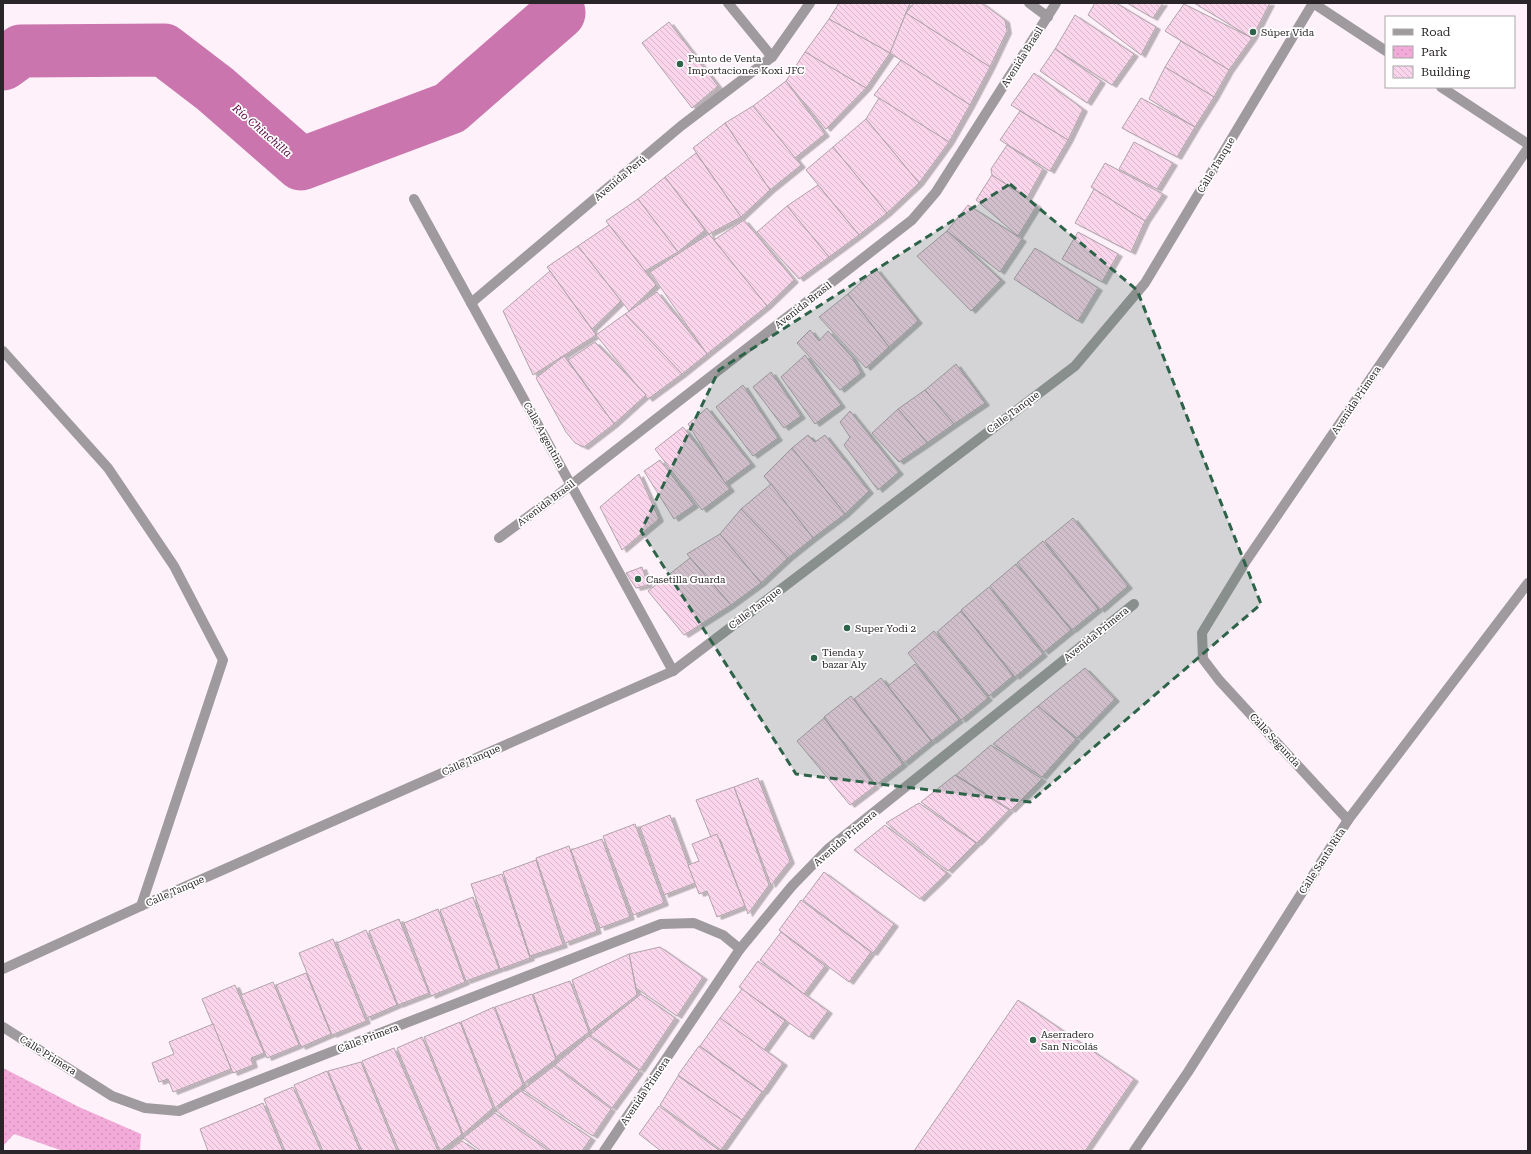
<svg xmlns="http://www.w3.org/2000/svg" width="1531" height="1154" viewBox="0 0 1531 1154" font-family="'Roboto Serif',serif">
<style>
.park{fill:url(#park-dots)}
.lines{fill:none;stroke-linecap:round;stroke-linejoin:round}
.river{stroke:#ca75ad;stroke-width:53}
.building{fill:url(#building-back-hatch);stroke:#b0a3ab;filter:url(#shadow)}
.minor{stroke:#9f9a9d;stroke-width:10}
.marked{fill:#2c6349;fill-opacity:0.2;stroke:#2c6349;stroke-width:3;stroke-dasharray:8 5;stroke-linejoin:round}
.poi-dot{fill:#2c6349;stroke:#fff;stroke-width:1.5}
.labels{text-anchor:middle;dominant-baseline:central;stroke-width:3.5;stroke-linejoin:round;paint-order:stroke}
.poi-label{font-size:10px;fill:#2a2528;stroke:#fff;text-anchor:start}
.street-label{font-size:10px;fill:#2a2528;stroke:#fff}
.water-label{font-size:11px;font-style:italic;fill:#560743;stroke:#fff}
</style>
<defs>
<pattern id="park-dots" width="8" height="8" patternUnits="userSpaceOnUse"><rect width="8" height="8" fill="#f2aad8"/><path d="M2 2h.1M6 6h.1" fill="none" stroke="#d092b9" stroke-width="1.8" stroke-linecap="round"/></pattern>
<pattern id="building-back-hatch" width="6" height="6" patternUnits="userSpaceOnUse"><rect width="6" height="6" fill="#fad5eb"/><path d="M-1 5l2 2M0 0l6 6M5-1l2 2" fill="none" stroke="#d6b7ca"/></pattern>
<filter id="shadow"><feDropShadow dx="4.5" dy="2.5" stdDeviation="0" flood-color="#0004"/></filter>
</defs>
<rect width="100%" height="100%" fill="#fef1f9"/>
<polygon class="park" points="3,1068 79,1107 141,1134 140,1151 63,1151 14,1134 3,1146"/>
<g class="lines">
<polyline class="river" points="3,64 21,51 164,50 215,89 301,164 450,108 559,13 557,3"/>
</g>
<g class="building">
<polygon points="839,3 910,3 890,53 829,19"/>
<polygon points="914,3 982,3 1005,20 1007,31 990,67 906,13"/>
<polygon points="1095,3 1116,3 1156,27 1141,55 1088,15"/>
<polygon points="1127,3 1163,3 1153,18"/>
<polygon points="1194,3 1270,3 1252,38"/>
<polygon points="1184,4 1252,38 1229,70 1165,31"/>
<polygon points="906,13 990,67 970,105 890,53"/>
<polygon points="1075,15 1134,54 1112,85 1055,49"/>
<polygon points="829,19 890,53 866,88 805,52"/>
<polygon points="669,22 718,86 692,108 642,43"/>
<polygon points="1181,41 1229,70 1214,97 1165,67"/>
<polygon points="1055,49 1101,81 1087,103 1040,71"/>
<polygon points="805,52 866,88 826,129 786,81"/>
<polygon points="901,60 970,105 949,142 874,95"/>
<polygon points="1165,67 1214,97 1195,127 1149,99"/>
<polygon points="1034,73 1083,109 1068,140 1011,105"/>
<polygon points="786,81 825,134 795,158 753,106"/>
<polygon points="879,98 949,142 919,183 866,119"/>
<polygon points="1141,98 1195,127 1177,157 1122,128"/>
<polygon points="753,106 801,165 770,190 725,123"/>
<polygon points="1020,111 1068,140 1050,171 1000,140"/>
<polygon points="866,119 919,183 887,213 833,147"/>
<polygon points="725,123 770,190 741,217 693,148"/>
<polygon points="1134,142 1173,163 1157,189 1119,169"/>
<polygon points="1007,145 1043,169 1027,198 992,175 991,169"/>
<polygon points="833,147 887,213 859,235 806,170"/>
<polygon points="696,153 741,217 709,234 665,177"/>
<polygon points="1105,163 1163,194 1145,221 1091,187"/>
<polygon points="992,175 1037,205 1018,236 976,200"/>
<polygon points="665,177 705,230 678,252 638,199"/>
<polygon points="818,185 859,235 829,257 787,206"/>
<polygon points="1094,189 1145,221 1131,252 1075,223"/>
<polygon points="638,199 678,252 645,271 606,221"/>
<polygon points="968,205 1022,239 1000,272 947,231"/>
<polygon points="787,206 829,257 799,279 757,232"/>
<polygon points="744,220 794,280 767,306 714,240"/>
<polygon points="609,225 656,285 629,311 578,246"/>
<polygon points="947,231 1001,280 971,311 917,256"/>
<polygon points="1078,232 1118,254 1102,282 1062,259"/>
<polygon points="709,234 767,306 707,354 650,272"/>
<polygon points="578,246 621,301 592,329 547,267"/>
<polygon points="1035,248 1098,288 1078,321 1014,279"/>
<polygon points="876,269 918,321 889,347 848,294"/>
<polygon points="550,271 596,335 533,375 503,311"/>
<polygon points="657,292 707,354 682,374 625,314"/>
<polygon points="848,294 889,347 866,368 819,317"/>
<polygon points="625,314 682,374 648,399 596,335"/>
<polygon points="810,330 819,341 828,331 852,357 861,373 840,390 797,343"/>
<polygon points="595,342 646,395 614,424 568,360"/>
<polygon points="805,355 841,405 815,424 781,377"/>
<polygon points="564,356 614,424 584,447 575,443 566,432 536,378"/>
<polygon points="956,364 985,403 954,424 925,390"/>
<polygon points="771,372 801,416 784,428 753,387"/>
<polygon points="743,385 778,438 753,456 716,407"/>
<polygon points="925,390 954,424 927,443 898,409"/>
<polygon points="707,408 751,464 725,483 688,424"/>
<polygon points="898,409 927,443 899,462 872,433"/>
<polygon points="850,411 899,472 878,490 844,445 850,437 840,422"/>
<polygon points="683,427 730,489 702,510 655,449"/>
<polygon points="808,435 815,442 825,435 869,491 845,514 792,448"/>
<polygon points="792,448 845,514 813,538 764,476"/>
<polygon points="660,460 694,505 674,519 644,471"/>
<polygon points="639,474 659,519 622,550 600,507"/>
<polygon points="771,484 813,538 788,558 741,509"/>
<polygon points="741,509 788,558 761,583 720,534"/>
<polygon points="1073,518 1128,586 1100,610 1045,541"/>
<polygon points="720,534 761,583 731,605 687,554"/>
<polygon points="1043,541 1098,609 1072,630 1017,563"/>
<polygon points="690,558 731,605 684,635 648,591"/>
<polygon points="1016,564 1071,630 1044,652 990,586"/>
<polygon points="642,567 648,585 636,588 626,573"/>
<polygon points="989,587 1043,654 1015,677 961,610"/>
<polygon points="961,611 1013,676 989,696 937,632"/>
<polygon points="934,631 988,698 961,720 908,653"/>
<polygon points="915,664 959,720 932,741 888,686"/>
<polygon points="1085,668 1115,699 1077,738 1038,706"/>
<polygon points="881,678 931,741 904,763 854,699"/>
<polygon points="851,696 903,764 876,785 824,717"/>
<polygon points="1038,706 1076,739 1042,777 993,744"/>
<polygon points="824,718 875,786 850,805 797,741"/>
<polygon points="991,745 1042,779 1011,810 956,775"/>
<polygon points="955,775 1009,810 977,843 921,802"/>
<polygon points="758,778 790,861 771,885 734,787"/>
<polygon points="734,787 769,885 748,914 720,839 713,842 696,800"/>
<polygon points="919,803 976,843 948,871 886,823"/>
<polygon points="670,815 695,883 664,895 640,827"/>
<polygon points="635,824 664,903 633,915 603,836"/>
<polygon points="885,825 947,873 920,899 854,850"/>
<polygon points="717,834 745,906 717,917 707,891 699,894 688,865 699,861 692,844"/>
<polygon points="602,839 630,917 600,928 571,850"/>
<polygon points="569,846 597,931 565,943 536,858"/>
<polygon points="536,860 563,945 530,956 503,872"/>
<polygon points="824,872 894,924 873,953 803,900"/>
<polygon points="502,874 530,958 500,969 471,884"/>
<polygon points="473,897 499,969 466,981 440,910"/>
<polygon points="801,900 871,952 849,982 779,930"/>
<polygon points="438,909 465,982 431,996 404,923"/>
<polygon points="399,919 429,993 398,1005 369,931"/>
<polygon points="366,930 397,1005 367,1018 337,943"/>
<polygon points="781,932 825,966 804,994 760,960"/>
<polygon points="333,939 366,1021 332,1035 299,953"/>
<polygon points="660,947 703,977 677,1016 636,988 629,954"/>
<polygon points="629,954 637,995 590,1031 572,980"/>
<polygon points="758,961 828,1011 809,1037 739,987"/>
<polygon points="306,973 331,1034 301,1047 276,985"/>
<polygon points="570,981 589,1032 556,1057 533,994"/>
<polygon points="273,982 299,1045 267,1058 241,995"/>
<polygon points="235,985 264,1053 251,1058 253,1065 233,1073 202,999"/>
<polygon points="742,989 785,1021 764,1050 720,1018"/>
<polygon points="532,994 556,1059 524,1083 495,1007"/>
<polygon points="641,994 675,1018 640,1070 590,1035"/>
<polygon points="1018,1000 1134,1079 1085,1151 914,1151"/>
<polygon points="494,1007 523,1085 495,1108 461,1022"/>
<polygon points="720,1018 783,1063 763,1092 700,1046"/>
<polygon points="460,1022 493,1108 463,1134 424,1037"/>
<polygon points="213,1024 231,1069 173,1092 168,1079 159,1082 152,1063 174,1054 169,1042"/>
<polygon points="589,1036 639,1071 612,1108 555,1065"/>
<polygon points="422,1037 462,1134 440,1151 397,1048"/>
<polygon points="699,1046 762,1092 742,1120 678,1075"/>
<polygon points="394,1048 438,1151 399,1151 362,1061"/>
<polygon points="361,1062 397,1151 362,1151 328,1071"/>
<polygon points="554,1066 611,1109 593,1136 523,1090"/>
<polygon points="327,1071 360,1151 323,1151 294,1085"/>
<polygon points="678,1076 742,1120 721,1150 660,1105"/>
<polygon points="293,1087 321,1151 285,1151 264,1099"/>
<polygon points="521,1091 591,1138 582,1151 552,1151 496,1111"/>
<polygon points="263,1103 283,1151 208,1151 200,1129"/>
<polygon points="659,1106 720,1151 661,1151 639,1134"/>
<polygon points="495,1113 549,1151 481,1151 463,1138"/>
<polygon points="462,1141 477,1151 448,1151"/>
</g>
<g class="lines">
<g class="minor">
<polyline points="728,3 772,57"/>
<polyline points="1029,3 1048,17"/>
<polyline points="1313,3 1386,51"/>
<polyline points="1441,87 1528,144"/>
<polyline points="414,199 673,671"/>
<polyline points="471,303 681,126 772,57 810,3"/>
<polyline points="3,351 108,468 174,566 223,660 141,906"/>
<polyline points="499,538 571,485 912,220 936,192 1056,3"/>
<polyline points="1348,820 1219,680 1203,659 1202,633 1246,561 1528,148"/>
<polyline points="3,969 141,906 673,671 1075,366 1145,283 1313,3"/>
<polyline points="3,1027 112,1096 145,1108 179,1111 661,924 694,923 723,935 740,949"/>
<polyline points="604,1151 740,949 792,886 828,849 1134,604"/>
<polyline points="1134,1151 1188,1072 1348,820 1528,583"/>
</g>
</g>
<path class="marked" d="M1010,184l127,106 124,314 -231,198 -234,-28 -155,-243 78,-161z"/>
<g class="poi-dot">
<circle cx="1253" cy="32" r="4"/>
<circle cx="680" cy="64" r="4"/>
<circle cx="638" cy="579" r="4"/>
<circle cx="847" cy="628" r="4"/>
<circle cx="814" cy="658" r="4"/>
<circle cx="1033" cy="1040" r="4"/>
</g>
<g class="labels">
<g class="poi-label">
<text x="1261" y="32">Súper Vida</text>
<text x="688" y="58">Punto de Venta<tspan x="688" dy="12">Importaciones Koxi JFC</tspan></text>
<text x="646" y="579">Casetilla Guarda</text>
<text x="855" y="628">Super Yodi 2</text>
<text x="822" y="652">Tienda y<tspan x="822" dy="12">bazar Aly</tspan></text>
<text x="1041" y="1034">Aserradero<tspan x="1041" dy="12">San Nicolás</tspan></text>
</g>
<g class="street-label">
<text transform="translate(1022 57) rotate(-58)">Avenida Brasil</text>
<text transform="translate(1216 165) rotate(-59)">Calle Tanque</text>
<text transform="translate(620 178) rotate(-40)">Avenida Perú</text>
<text transform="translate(803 305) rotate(-38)">Avenida Brasil</text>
<text transform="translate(1356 400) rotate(-56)">Avenida Primera</text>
<text transform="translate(1013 412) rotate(-37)">Calle Tanque</text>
<text transform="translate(544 435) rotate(61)">Calle Argentina</text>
<text transform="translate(546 503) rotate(-37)">Avenida Brasil</text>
<text transform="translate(755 608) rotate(-37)">Calle Tanque</text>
<text transform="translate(1096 634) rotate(-39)">Avenida Primera</text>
<text transform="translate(1275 740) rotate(47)">Calle Segunda</text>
<text transform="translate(471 760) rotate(-24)">Calle Tanque</text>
<text transform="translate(845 838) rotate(-41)">Avenida Primera</text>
<text transform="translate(1322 861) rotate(-57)">Calle Santa Rita</text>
<text transform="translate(175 891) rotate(-24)">Calle Tanque</text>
<text transform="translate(368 1038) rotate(-21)">Calle Primera</text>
<text transform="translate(48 1055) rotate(32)">Calle Primera</text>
<text transform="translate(645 1091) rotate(-56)">Avenida Primera</text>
</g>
<g class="water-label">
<text transform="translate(262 131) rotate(41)">Río Chinchilla</text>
</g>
</g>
<rect width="1531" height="1154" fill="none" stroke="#2a2528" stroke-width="8"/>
<rect x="1385" y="16" width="130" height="72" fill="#ffffff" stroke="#aaa8a9"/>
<rect x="1393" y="29" width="20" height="6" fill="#9f9a9d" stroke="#aaa8a9"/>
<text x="1421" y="36" font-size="12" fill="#2a2528">Road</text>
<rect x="1393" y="46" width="20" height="12" fill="url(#park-dots)" stroke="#aaa8a9"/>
<text x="1421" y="56" font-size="12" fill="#2a2528">Park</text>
<rect x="1393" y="66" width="20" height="12" fill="url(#building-back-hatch)" stroke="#aaa8a9"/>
<text x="1421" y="76" font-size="12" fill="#2a2528">Building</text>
</svg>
